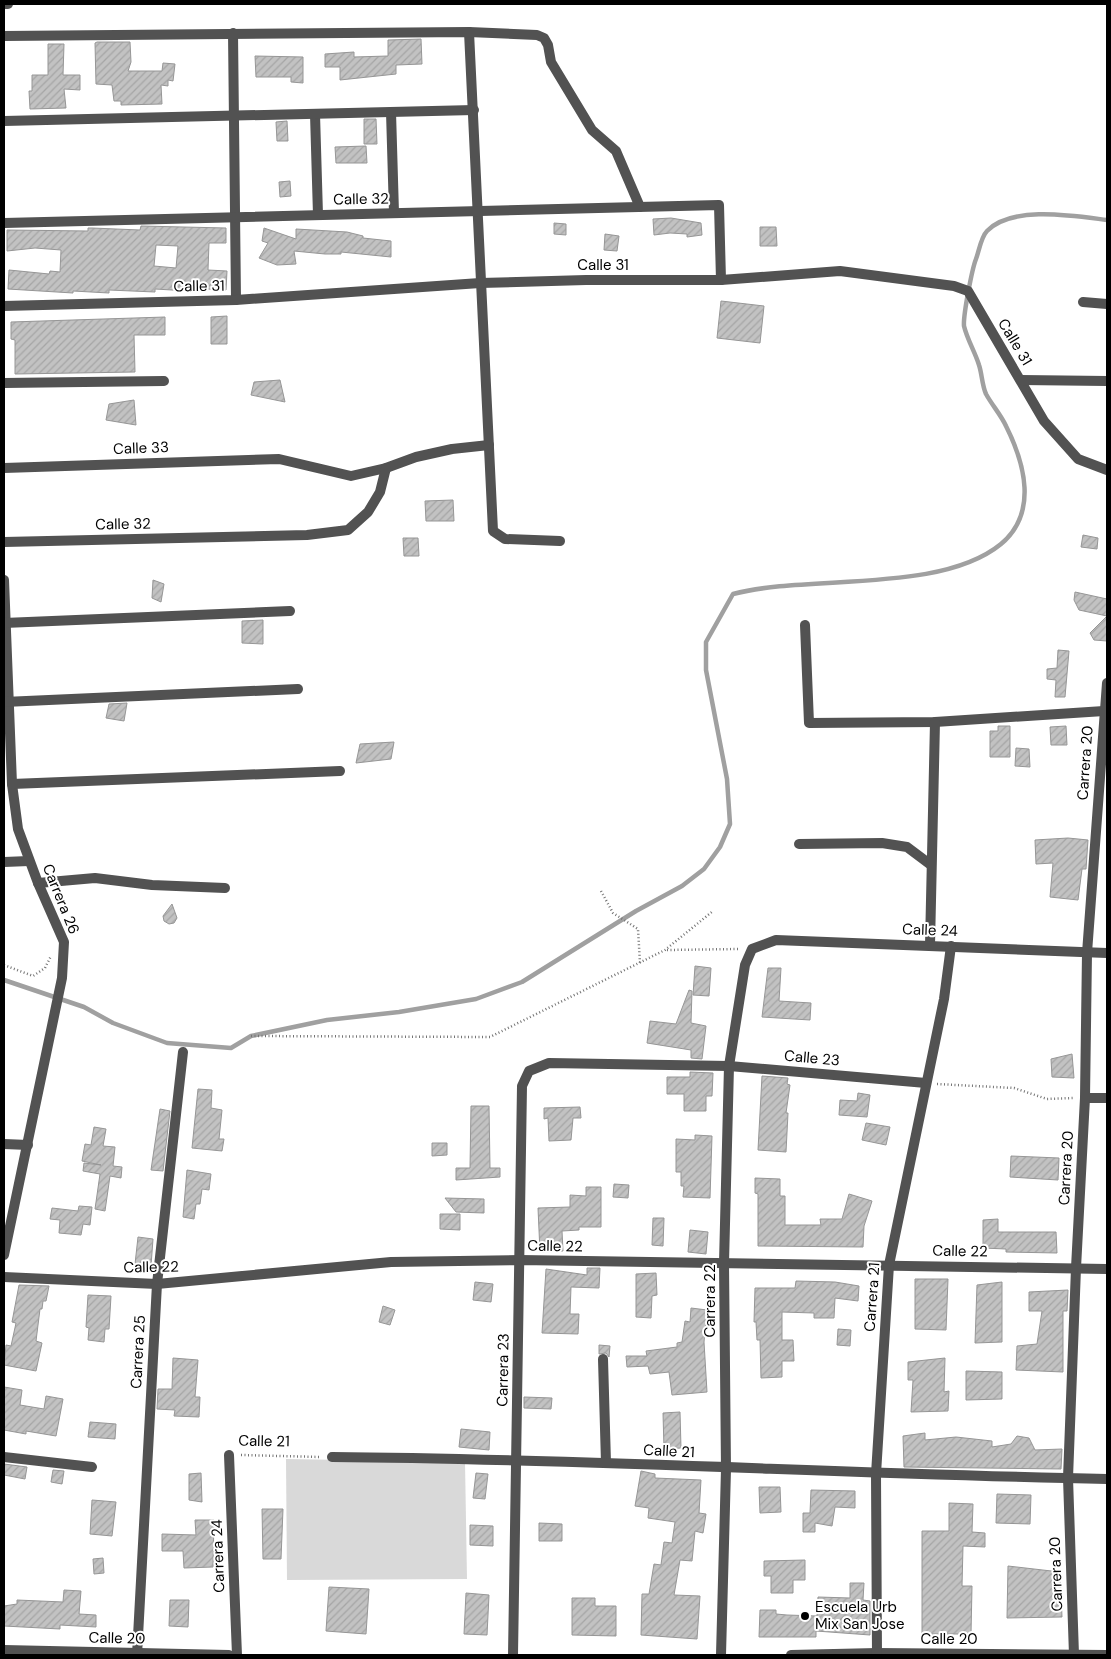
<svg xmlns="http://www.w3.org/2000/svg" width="1111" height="1659" viewBox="0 0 1111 1659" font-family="'DM Sans',sans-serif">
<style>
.green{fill:#d9d9d9}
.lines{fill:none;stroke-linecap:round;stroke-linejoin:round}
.stream{stroke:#a0a0a0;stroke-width:4.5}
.building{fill:url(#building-hatch);stroke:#969696;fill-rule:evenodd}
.path{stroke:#747474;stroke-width:2.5;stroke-dasharray:1 2.5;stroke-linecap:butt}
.minor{stroke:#525252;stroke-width:10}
.poi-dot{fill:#000;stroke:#fff;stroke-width:2}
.labels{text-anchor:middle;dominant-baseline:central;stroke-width:4;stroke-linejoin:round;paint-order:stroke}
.street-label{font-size:15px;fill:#000;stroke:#fff}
.poi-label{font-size:15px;fill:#000;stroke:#fff;text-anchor:start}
</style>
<defs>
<pattern id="building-hatch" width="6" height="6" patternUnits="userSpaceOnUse" patternTransform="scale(1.25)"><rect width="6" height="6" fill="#c2c2c2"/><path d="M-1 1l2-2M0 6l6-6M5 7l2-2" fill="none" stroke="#a5a5a5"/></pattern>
</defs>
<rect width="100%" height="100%" fill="#fff"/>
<polygon class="green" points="286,1459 465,1462 467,1579 287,1580"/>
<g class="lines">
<path class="stream" d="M4,980l80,27 29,16 54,20 64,5 20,-12 76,-16 72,-8 77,-13 46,-17 114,-71 46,-25 22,-17 16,-22 10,-23 -3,-45 -21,-109v-28l27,-48c75,-20 207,0 268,-50 37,-31 24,-80 5,-118 -5,-11 -14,-21 -20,-32 -4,-9 -4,-20 -7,-29 -4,-13 -12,-26 -15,-39 -1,-10 8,-57 12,-67 3,-8 5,-22 11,-28 25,-26 88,-15 120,-11"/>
</g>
<g class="building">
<polygon points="421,39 422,64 396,65 396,74 340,80 340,67 325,67 325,54 354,52 354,57 388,56 388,40"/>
<polygon points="97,42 130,42 131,62 128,71 162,71 163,63 175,64 173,81 168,80 168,86 161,85 162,104 121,105 121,101 114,101 112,85 96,84 95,43"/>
<polygon points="48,44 64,44 63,75 80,75 80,90 64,89 66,108 30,109 29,91 32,91 32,75 48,75"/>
<polygon points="255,56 303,57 303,83 291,82 291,77 256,77"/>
<polygon points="364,119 376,119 377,144 364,144"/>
<polygon points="287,121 288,141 277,141 276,122"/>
<polygon points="366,146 367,163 336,163 335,147"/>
<polygon points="290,181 291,196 280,197 279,182"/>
<polygon points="671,218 701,223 702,235 687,237 687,234 670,233 654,235 653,219"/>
<polygon points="554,223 566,224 566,235 554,234"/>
<path d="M141,226l85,2v15h-17l-1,27 19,1 -1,19 -37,-2v3l-34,-2v3l-46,-2v3l-36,-2v2l-65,-4 1,-19 40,4 1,-3 10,1 1,-22 -26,-2 -28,3v-21l81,1v-3h4l48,2zM156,245l22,1 -2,22 -22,-2z"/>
<polygon points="760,227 776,227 777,246 760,246"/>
<polygon points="264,228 296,239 296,229 347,232 363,236 363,238 391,241 391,257 341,252 341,254 325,254 294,251 296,264 277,265 259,258 268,243 262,241"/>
<polygon points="605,234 619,236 617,251 604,250"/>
<polygon points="721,301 764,306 760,343 717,338"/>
<polygon points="227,316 227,344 211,344 211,317"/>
<polygon points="165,317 165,335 134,335 135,372 15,374 15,340 11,339 11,322"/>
<polygon points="280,380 285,402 251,395 254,382"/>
<polygon points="134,400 136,425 106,420 109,404"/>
<polygon points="453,500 454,521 426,521 425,501"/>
<polygon points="1083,535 1098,538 1097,549 1081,547"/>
<polygon points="403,538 418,538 419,556 404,556"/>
<polygon points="153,580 164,584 161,602 152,598"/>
<polygon points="1075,592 1107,599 1107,616 1079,610 1074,600"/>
<polygon points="1107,616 1107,641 1094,640 1090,633"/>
<polygon points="263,620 263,644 242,643 242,621"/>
<polygon points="1058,650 1069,651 1065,697 1055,697 1056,680 1047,679 1047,669 1057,668"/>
<polygon points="127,703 124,721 106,718 109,704"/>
<polygon points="998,726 1010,726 1010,757 990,757 990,731 998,731"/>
<polygon points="1066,726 1067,745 1051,745 1050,727"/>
<polygon points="394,742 391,759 356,763 360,744"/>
<polygon points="1016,748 1029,749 1030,767 1015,766"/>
<polygon points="1068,838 1088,840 1086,869 1082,869 1078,900 1050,897 1053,863 1036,864 1035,840"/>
<polygon points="172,904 177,918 174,923 169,924 164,921 163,916"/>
<polygon points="695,966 711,968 709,996 693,995"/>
<polygon points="768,968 781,968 779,1001 811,1003 810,1020 762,1017"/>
<polygon points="689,990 692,991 691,1023 706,1026 702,1059 691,1058 691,1050 647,1043 650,1021 676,1024"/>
<polygon points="1072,1054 1074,1078 1052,1077 1051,1059"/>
<polygon points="690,1072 713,1073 712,1096 706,1096 706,1111 684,1111 684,1094 667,1094 667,1077 690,1077"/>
<polygon points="762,1076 788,1078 787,1084 790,1085 786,1113 788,1113 786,1152 758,1150"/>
<polygon points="198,1089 212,1090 211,1108 222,1110 219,1139 224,1139 222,1151 192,1148"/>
<polygon points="858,1093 870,1095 867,1117 839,1115 840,1100 857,1101"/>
<polygon points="471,1106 489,1106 490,1168 500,1168 500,1177 456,1180 456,1168 470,1168"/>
<polygon points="580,1107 581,1118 573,1118 571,1140 549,1141 548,1118 544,1119 544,1108"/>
<polygon points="160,1109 170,1111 163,1171 151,1170"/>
<polygon points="866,1123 890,1127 886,1145 862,1140"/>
<polygon points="94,1127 106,1129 103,1146 115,1147 113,1166 122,1167 121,1178 110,1176 105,1211 95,1209 100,1174 83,1171 84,1163 101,1165 82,1161 85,1144 91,1145"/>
<polygon points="695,1135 712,1136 710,1198 683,1197 684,1186 681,1186 681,1172 676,1172 676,1139 695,1140"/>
<polygon points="432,1143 447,1143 447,1155 432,1156"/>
<polygon points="1011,1156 1059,1158 1058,1180 1010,1177"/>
<polygon points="187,1170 211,1174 209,1190 202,1189 200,1204 196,1204 194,1219 183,1217"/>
<polygon points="755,1178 780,1179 780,1196 785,1196 785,1225 821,1225 820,1219 842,1219 849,1194 872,1201 864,1226 863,1247 758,1246 758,1194 755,1193"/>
<polygon points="614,1184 629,1185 628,1198 613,1197"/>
<polygon points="586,1187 601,1187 601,1227 579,1227 579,1230 562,1231 563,1251 540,1252 538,1208 570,1207 570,1195 586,1196"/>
<polygon points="445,1198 484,1199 484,1213 456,1212"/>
<polygon points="79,1206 92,1207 90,1225 83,1224 81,1235 59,1233 60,1220 50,1219 52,1208 78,1211"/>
<polygon points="440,1214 460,1214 460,1230 440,1229"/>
<polygon points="653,1218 664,1218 663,1246 652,1245"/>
<polygon points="998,1219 998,1232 1056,1232 1057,1253 1006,1252 1006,1249 983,1248 983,1220"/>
<polygon points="690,1230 708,1232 706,1254 688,1252"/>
<polygon points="138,1237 153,1239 151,1266 135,1264"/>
<polygon points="587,1268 600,1268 599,1288 571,1287 570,1314 579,1314 578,1334 542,1333 546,1269 587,1275"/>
<polygon points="656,1273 657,1295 652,1296 651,1318 636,1317 636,1274"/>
<polygon points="915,1279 948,1279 946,1330 915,1329"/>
<polygon points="796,1281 835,1282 859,1286 858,1301 835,1298 834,1318 814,1318 814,1313 782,1312 782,1340 793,1340 794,1361 782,1361 782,1377 761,1378 760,1340 757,1340 756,1322 754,1322 755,1288 795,1288"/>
<polygon points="475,1282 493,1284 491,1302 473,1300"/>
<polygon points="1002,1282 1002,1342 975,1343 977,1285"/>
<polygon points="19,1285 49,1286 46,1301 43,1301 42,1309 40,1309 36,1341 42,1343 36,1371 4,1365 6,1345 11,1346 16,1323 12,1322"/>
<polygon points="1068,1290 1067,1311 1063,1311 1063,1372 1016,1370 1017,1346 1037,1344 1042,1311 1029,1311 1029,1292"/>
<polygon points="88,1295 111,1296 109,1329 105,1329 104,1342 88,1340 89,1328 86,1327"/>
<polygon points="383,1306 395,1310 390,1325 379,1322"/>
<polygon points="691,1308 707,1310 704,1342 707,1392 672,1395 669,1372 650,1374 648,1366 627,1367 626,1356 647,1356 646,1351 677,1347 677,1343 682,1342 685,1321 690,1322"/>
<polygon points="838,1329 851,1330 850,1346 837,1345"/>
<polygon points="599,1345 610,1346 609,1357 606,1353 599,1354"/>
<polygon points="173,1358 198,1360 195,1397 200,1397 199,1417 174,1416 175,1410 157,1409 158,1389 172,1389"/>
<polygon points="945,1358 944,1392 949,1391 948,1411 911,1412 913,1380 908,1380 908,1362"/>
<polygon points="966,1371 1002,1372 1002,1399 966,1400"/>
<polygon points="4,1387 22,1390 20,1405 44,1409 46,1396 63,1399 56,1436 26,1431 26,1434 4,1430"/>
<polygon points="524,1397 552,1398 551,1409 524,1408"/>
<polygon points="680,1412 681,1448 664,1449 663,1413"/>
<polygon points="90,1422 116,1424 115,1439 88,1437"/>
<polygon points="461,1429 490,1432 489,1450 459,1447"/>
<polygon points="925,1433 925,1440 956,1437 992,1441 992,1447 1011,1444 1017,1436 1029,1438 1035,1450 1062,1449 1061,1469 904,1467 903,1436"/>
<polygon points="4,1464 27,1467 25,1479 4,1475"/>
<polygon points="53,1470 64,1471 62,1484 51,1482"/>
<polygon points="641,1471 655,1474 655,1478 701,1480 699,1513 706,1514 703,1533 695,1531 692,1561 680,1560 674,1595 700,1596 697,1639 641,1635 642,1594 649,1594 654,1564 661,1565 664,1542 672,1543 675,1522 648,1518 649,1508 635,1506"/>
<polygon points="201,1473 202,1502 189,1500 189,1474"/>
<polygon points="476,1473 488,1474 485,1499 473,1498"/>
<polygon points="759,1487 780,1487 781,1512 760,1513"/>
<polygon points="811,1490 855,1491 855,1508 835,1507 832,1526 815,1523 815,1532 803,1532 803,1513 810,1513"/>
<polygon points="997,1494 1031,1495 1030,1524 996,1523"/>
<polygon points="92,1500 116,1502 112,1536 90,1534"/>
<polygon points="949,1503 973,1504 972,1532 985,1533 985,1547 963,1546 962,1586 972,1586 971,1634 922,1634 922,1531 949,1531"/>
<polygon points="262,1509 283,1509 281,1559 263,1559"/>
<polygon points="195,1520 214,1520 213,1567 184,1568 183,1551 162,1551 162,1534 196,1535"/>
<polygon points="539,1523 562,1524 562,1541 539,1541"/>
<polygon points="470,1525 493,1526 493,1546 470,1545"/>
<polygon points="103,1558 104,1573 94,1574 93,1559"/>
<polygon points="805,1560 805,1580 793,1580 793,1593 771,1593 771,1576 764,1576 764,1561"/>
<polygon points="1008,1566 1060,1572 1062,1617 1007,1618"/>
<polygon points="850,1583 864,1583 863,1600 870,1601 870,1635 816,1631 816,1637 759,1637 760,1610 776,1610 776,1614 787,1615 817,1616 818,1597 850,1598"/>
<polygon points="329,1587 369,1589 366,1634 326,1631"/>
<polygon points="64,1590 81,1591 79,1614 96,1615 96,1627 60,1625 60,1629 4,1626 4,1606 17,1604 17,1600 63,1602"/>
<polygon points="466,1593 489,1595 487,1635 464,1634"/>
<polygon points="572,1598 595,1598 595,1606 616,1606 616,1636 572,1635"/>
<polygon points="170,1600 189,1600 188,1627 169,1626"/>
</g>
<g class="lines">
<g class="path">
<polyline points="601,891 613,913 638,929 640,963"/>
<polyline points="667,950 739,949"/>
<polyline points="4,965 33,976 45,968 51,956"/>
<polyline points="251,1036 490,1037 665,950 713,911"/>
<polyline points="937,1084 1014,1088 1047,1099 1075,1098"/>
<polyline points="241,1455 320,1457"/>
</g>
<g class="minor">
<polyline points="4,4 8,4"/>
<polyline points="469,32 493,531 505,539 560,541"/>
<polyline points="233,33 236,300"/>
<polyline points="4,36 469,32 537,35 544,38 548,45 551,62 592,130 616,151 640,207"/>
<polyline points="391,112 394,213"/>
<polyline points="315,114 318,215"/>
<polyline points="4,121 474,110"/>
<polyline points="4,223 719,205 721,280"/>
<polyline points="1083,302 1107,304"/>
<polyline points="4,306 236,300 480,283 586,280 721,280 840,271 954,286 968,291 1044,421 1078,459 1107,470"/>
<polyline points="1021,380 1107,381"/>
<polyline points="4,383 164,381"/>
<polyline points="4,468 279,459 351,476 386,468 416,457 452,449 489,445"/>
<polyline points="4,542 307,535 348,530 368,512 380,492 386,468"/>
<polyline points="4,580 12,784 18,829 38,883 64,942 62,978 4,1255"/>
<polyline points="4,623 290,611"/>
<polyline points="805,625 809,723 935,722 1104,711"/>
<polyline points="4,702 298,689"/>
<polyline points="12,784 340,771"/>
<polyline points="799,844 882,843 907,847 931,865"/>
<polyline points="4,862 29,861"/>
<polyline points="38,883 95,878 152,885 225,888"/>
<polyline points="930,945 935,722"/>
<polyline points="1085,1098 1107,1098"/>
<polyline points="4,1144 28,1145"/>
<polyline points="4,1277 157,1284 391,1262 520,1260 1107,1269"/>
<polyline points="603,1359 606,1463"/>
<polyline points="229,1455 237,1655"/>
<polyline points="4,1457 92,1467"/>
<path d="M332,1457c258,2 517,17 775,22"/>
<polyline points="4,1650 229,1655"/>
<polyline points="137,1655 157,1284 183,1052"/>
<polyline points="513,1655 522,1086 529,1071 549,1063 729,1066 926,1083"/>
<polyline points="721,1655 726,1469 724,1263 729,1066 745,965 752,949 776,940 1107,953"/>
<polyline points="791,1655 877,1653 1107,1655"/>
<polyline points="877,1655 876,1474 889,1265 944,999 951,946"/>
<polyline points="1074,1655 1068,1478 1076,1268 1085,1098 1087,953 1107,683"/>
</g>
</g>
<circle class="poi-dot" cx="805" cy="1616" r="5"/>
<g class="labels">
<g class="street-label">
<text transform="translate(361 199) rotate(-1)">Calle 32</text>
<text x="603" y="265">Calle 31</text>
<text transform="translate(199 286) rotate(-1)">Calle 31</text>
<text transform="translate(1015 342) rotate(59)">Calle 31</text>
<text transform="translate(141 448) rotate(-2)">Calle 33</text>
<text transform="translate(123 524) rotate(-1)">Calle 32</text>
<text transform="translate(1085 763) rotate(-86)">Carrera 20</text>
<text transform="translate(61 899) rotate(68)">Carrera 26</text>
<text transform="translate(930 930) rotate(2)">Calle 24</text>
<text transform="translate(812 1058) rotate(5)">Calle 23</text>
<text transform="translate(1066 1168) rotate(-87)">Carrera 20</text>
<text transform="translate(555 1246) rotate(1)">Calle 22</text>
<text transform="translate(960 1251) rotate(1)">Calle 22</text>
<text transform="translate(151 1267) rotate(-1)">Calle 22</text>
<text transform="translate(872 1297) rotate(-86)">Carrera 21</text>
<text transform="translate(710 1301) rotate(-90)">Carrera 22</text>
<text transform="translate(138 1352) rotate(-87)">Carrera 25</text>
<text transform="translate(503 1370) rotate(-89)">Carrera 23</text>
<text transform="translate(264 1441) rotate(1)">Calle 21</text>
<text transform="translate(669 1451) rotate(3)">Calle 21</text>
<text transform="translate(218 1556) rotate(-92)">Carrera 24</text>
<text transform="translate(1056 1574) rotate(-92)">Carrera 20</text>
<text transform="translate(117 1638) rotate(1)">Calle 20</text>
<text x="949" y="1639">Calle 20</text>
</g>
<g class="poi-label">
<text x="815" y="1607">Escuela Urb<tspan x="815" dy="17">Mix San Jose</tspan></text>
</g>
</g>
<rect width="1111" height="1659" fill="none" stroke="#000000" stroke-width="10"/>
</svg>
